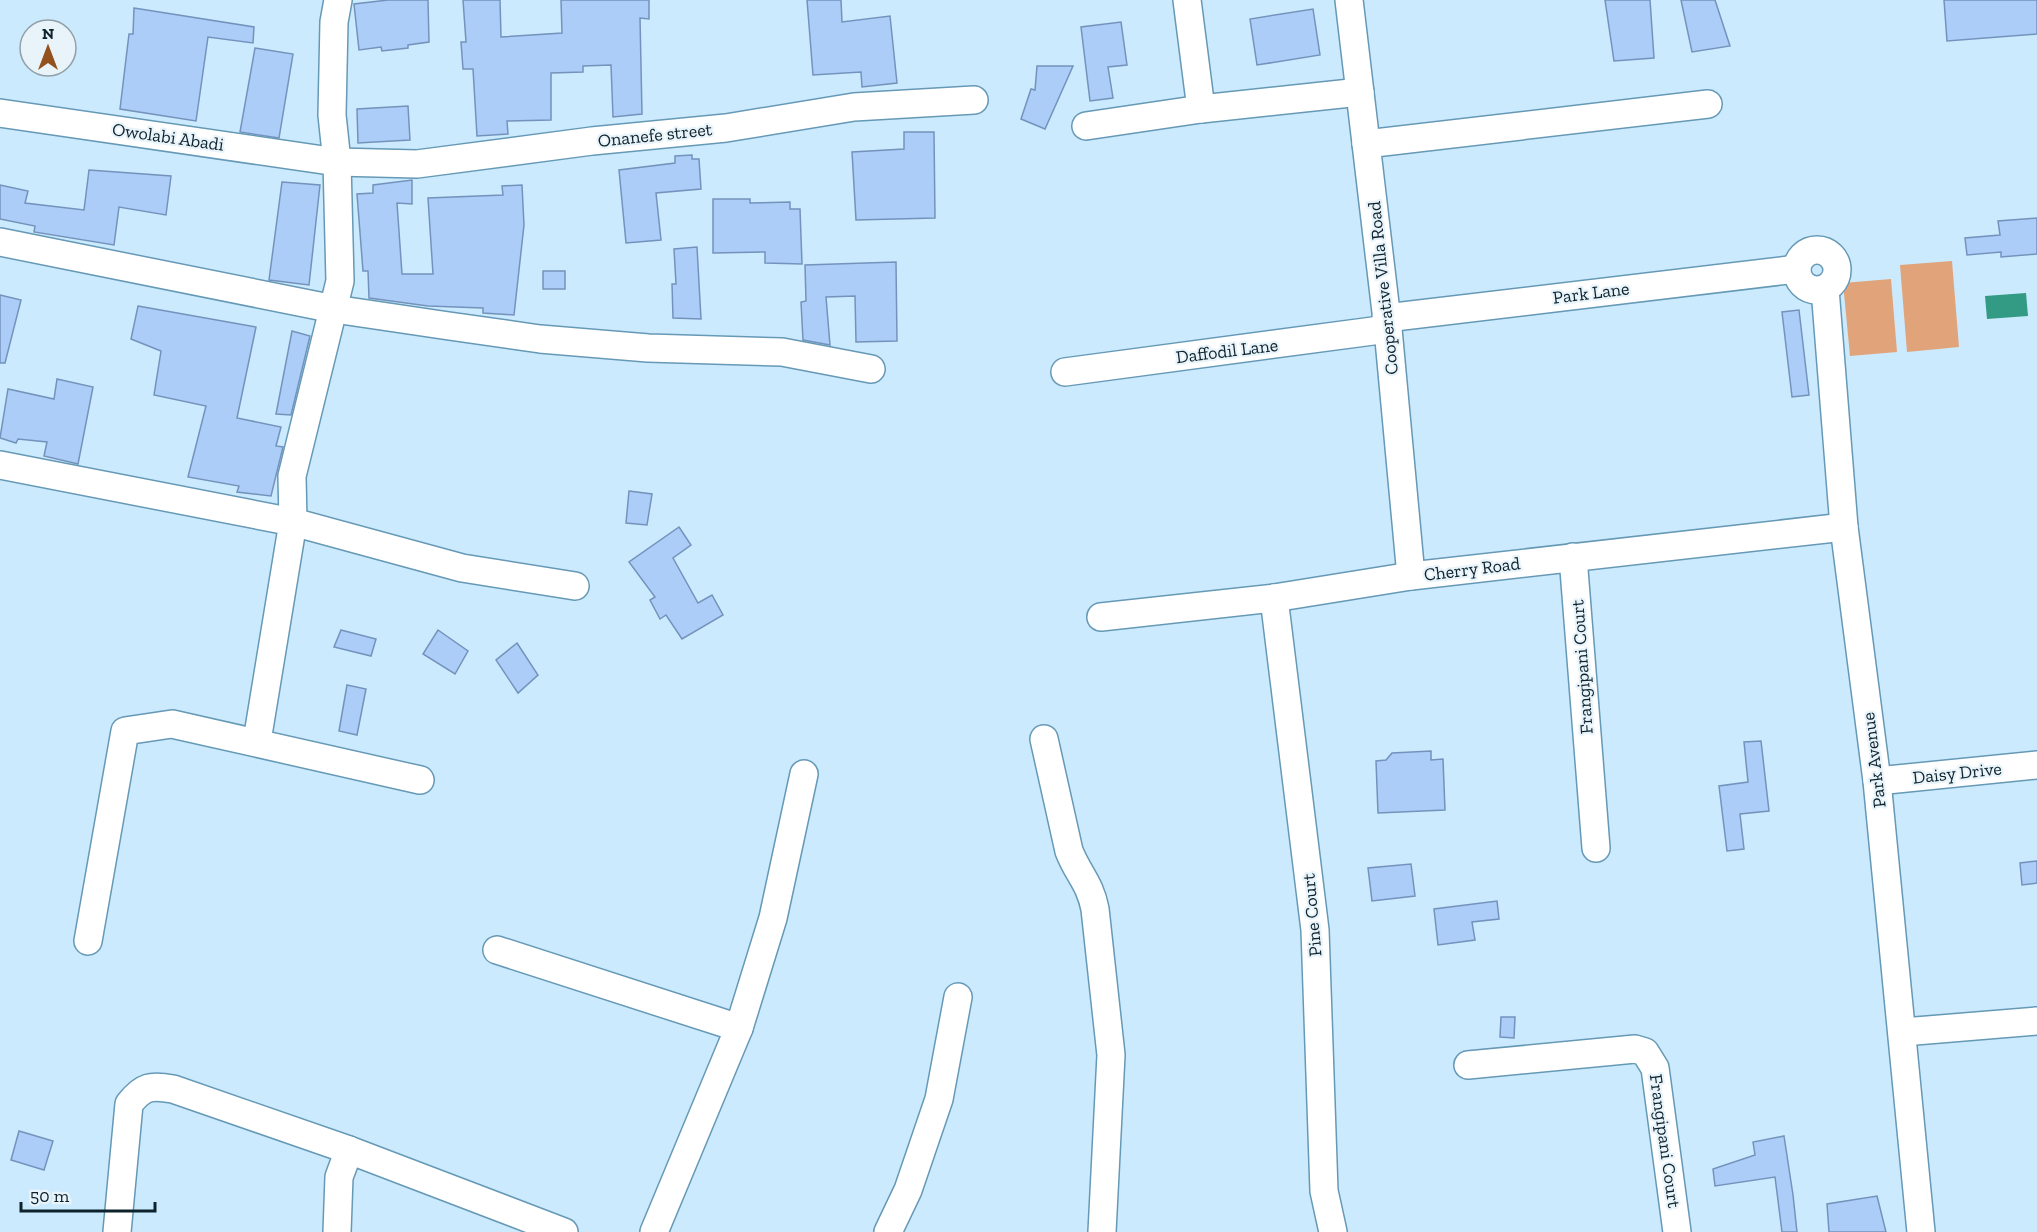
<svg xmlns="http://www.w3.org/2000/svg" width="2037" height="1232" viewBox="0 0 2037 1232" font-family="'Zilla Slab',serif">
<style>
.green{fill:#e1a47a}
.water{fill:#339a83}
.building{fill:#abcdf7;stroke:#7493bc;stroke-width:1.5}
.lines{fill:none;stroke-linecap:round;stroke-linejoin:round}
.minor-casing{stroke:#6699b6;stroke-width:30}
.minor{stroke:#fff;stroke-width:27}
.labels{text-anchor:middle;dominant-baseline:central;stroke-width:4.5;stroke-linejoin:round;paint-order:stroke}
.street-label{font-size:18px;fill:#0d222d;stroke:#e9f4fa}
</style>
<rect width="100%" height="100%" fill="#cbeafd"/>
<g class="green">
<polygon points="1952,261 1959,347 1907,352 1900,265"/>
<polygon points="1891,279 1897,352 1850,356 1843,283"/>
</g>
<polygon class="water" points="2026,293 2028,316 1987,319 1985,296"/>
<g class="building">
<polygon points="388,0 428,0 429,42 408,45 408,48 382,51 381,47 359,50 354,4"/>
<polygon points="463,0 500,0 501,37 562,33 561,0 649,0 649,19 640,18 642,114 613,117 611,65 583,66 583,72 551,73 551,120 507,121 508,134 477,136 473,69 463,69 461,42 466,42"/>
<polygon points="807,0 841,0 842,22 890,16 897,83 862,87 861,72 813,75"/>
<polygon points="1605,0 1650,0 1654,58 1614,61"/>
<polygon points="1681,0 1715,0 1730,46 1692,52"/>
<polygon points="1944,0 2037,0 2037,34 1947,41"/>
<polygon points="134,8 254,27 253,43 208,37 196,121 120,109 129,34 133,34"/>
<polygon points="1313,9 1320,55 1257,65 1250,19"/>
<polygon points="1121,22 1127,65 1108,67 1113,98 1090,101 1081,27"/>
<polygon points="255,48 293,54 279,138 240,132"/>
<polygon points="1037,66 1073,66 1045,129 1021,119 1031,89 1035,90"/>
<polygon points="408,106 410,140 358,143 357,109"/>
<polygon points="904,132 934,132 935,218 856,220 852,152 904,149"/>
<polygon points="692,155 692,159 699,159 701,189 656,193 661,240 626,243 619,170 675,163 675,156"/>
<polygon points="89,170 171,176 166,215 119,207 114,245 34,232 35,226 0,219 0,185 28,191 25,203 84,210"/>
<polygon points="412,180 412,204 397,203 402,274 433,274 428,198 503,195 502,186 522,185 524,225 514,315 483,313 483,308 428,306 369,298 368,271 363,271 357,194 373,193 373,185"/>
<polygon points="282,182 320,185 309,285 269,280"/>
<polygon points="713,199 750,199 750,203 790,202 790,209 800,209 802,264 765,263 765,252 713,253"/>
<polygon points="2037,218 2037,254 2001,257 2001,252 1967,255 1965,238 2000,235 1998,221"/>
<polygon points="697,247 701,319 673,318 672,284 676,284 674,249"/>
<polygon points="896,262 897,341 856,342 855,296 826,297 830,345 803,340 801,302 806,301 805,265"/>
<rect x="543" y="271" width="22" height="18"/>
<polygon points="0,295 21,300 5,363 0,363"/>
<polygon points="138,306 256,327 237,418 281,427 276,446 283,447 271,496 237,492 239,486 188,477 206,406 154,395 161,351 131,339"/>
<polygon points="1799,310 1809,395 1792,397 1782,312"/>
<polygon points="292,331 310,336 291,415 276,414"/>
<polygon points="57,379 93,387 78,464 44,456 47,442 18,439 16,443 0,438 8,389 54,399"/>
<polygon points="629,491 652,494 647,525 626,523"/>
<polygon points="679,527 691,545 673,558 698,603 712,595 723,615 682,639 666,615 660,619 650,600 655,597 629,562"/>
<polygon points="341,630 376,639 371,656 334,647"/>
<polygon points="438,630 468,651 455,674 423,654"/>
<polygon points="517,643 538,675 518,693 496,660"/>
<polygon points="347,685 366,689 357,735 339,731"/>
<polygon points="1761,741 1769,811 1740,814 1744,849 1727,851 1719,786 1748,782 1744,742"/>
<polygon points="1431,751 1431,760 1443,759 1445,810 1378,813 1376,761 1386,760 1392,753"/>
<polygon points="2037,861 2037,883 2022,885 2020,863"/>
<polygon points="1411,864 1415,896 1372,901 1368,868"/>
<polygon points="1497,901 1499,919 1472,922 1475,940 1438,945 1434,909"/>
<polygon points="1501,1017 1515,1017 1514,1038 1500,1037"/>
<polygon points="19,1131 53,1141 44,1170 11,1160"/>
<polygon points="1784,1136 1793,1195 1797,1232 1782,1232 1775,1177 1715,1186 1713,1169 1755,1155 1753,1142"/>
<polygon points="1877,1196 1886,1232 1829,1232 1827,1204"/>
</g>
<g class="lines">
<defs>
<g id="minor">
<polyline points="338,0 334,22 332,115 337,162 340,281 292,476 293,522 462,568 575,586"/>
<polyline points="1187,0 1201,109"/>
<polyline points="1349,0 1388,329 1411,576"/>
<polyline points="0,113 337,162 417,164 592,141 726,128 854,107 974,100"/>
<polyline points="1086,126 1201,109 1360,92"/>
<polyline points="1366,144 1708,104"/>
<polyline points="0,242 334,309 449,326 540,339 648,348 782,352 871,369"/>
<circle cx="1817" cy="270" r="20"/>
<polyline points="1825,289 1844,527 1877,781 1921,1232"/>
<polyline points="1386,318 1797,269"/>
<polyline points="1065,372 1388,329"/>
<polyline points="0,465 293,522 257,741"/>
<polyline points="1573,557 1596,848"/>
<polyline points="1274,598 1315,930 1324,1191 1333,1232"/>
<polyline points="1101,617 1274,598 1411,576 1844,527"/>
<path d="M1044,739l25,112c9,23 21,32 26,58l16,146 -9,177"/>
<polyline points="1877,781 2037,765"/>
<polyline points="88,941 125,731 172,724 420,780"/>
<polyline points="497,950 739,1028"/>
<polyline points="1903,1032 2037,1021"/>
<polyline points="1468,1065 1635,1049 1645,1052 1655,1068 1677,1232"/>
<path d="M117,1232l12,-128c14,-18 22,-19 44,-15l176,61 215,82"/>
<polyline points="337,1232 339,1177 349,1150"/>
<polyline points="654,1232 739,1028 773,918 804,774"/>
<polyline points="888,1232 908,1190 939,1099 958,997"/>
</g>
</defs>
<use href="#minor" class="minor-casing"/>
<use href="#minor" class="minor"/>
</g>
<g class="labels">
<g class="street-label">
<text transform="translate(655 135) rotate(-6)">Onanefe street</text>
<text transform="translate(168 137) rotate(8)">Owolabi Abadi</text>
<text transform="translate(1383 288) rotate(-96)">Cooperative Villa Road</text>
<text transform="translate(1591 293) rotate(-7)">Park Lane</text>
<text transform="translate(1227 351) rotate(-7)">Daffodil Lane</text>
<text transform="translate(1472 569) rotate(-7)">Cherry Road</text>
<text transform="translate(1582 667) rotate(-94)">Frangipani Court</text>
<text transform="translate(1874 760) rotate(-97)">Park Avenue</text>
<text transform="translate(1957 773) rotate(-6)">Daisy Drive</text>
<text transform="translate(1312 915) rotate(-95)">Pine Court</text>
<text transform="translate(1665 1141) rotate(82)">Frangipani Court</text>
</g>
</g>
<g transform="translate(48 48)"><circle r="28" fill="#e9f4fa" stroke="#91a0a8" stroke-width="1.5"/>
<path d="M0-4.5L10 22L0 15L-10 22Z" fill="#92511d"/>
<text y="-9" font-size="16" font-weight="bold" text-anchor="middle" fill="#0d222d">N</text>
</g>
<path d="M21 1202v9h134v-9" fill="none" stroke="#0d222d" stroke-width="3"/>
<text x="30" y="1202" font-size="18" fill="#0d222d" stroke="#e9f4fa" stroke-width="4.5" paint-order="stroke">50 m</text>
</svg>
